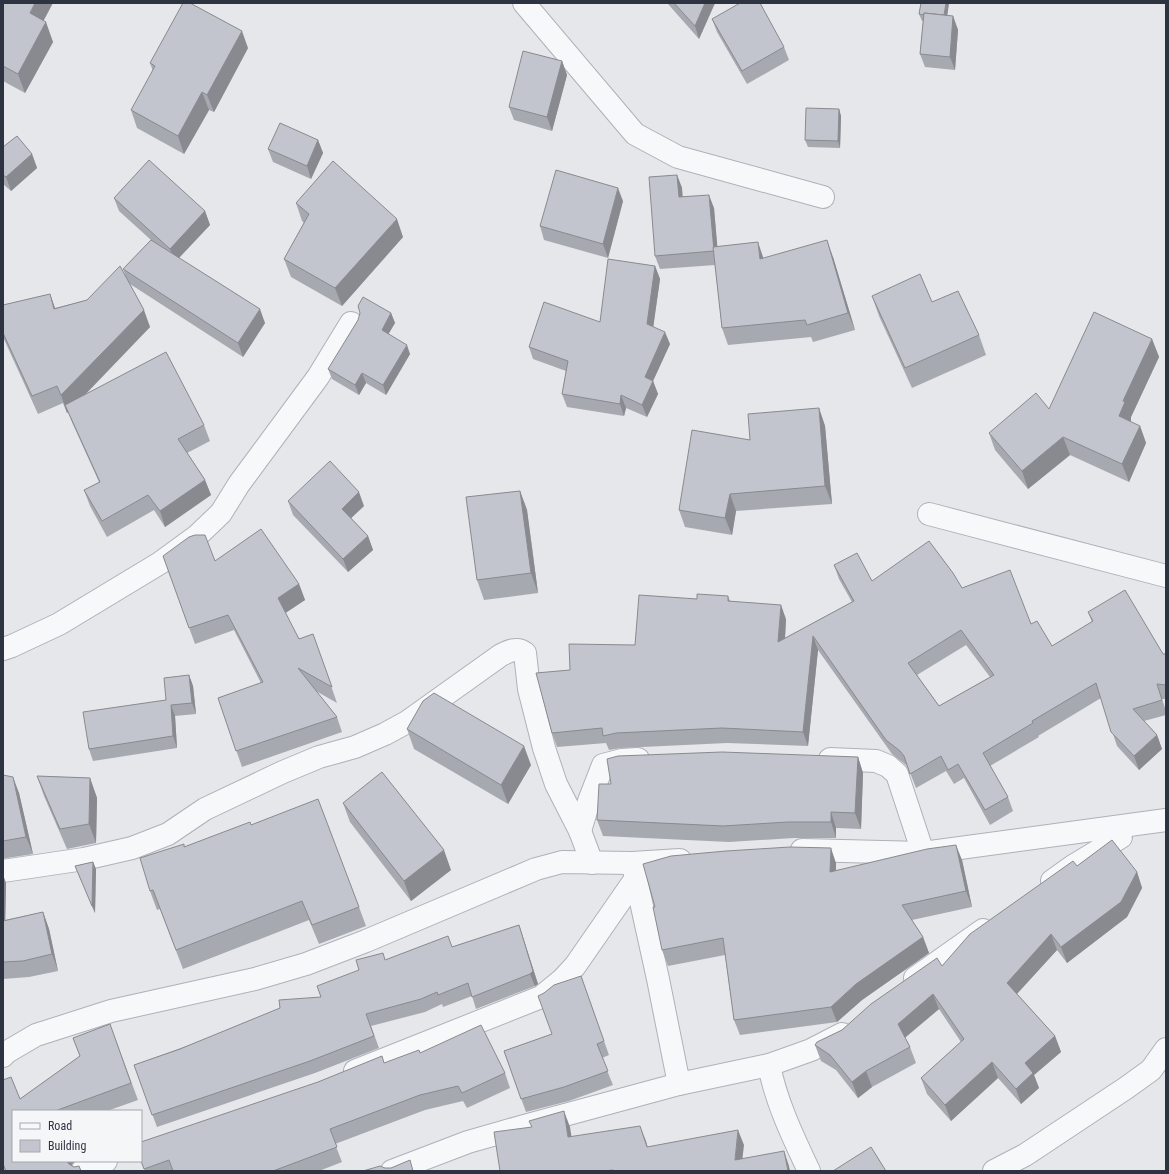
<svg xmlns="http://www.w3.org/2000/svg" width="1169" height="1174" viewBox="0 0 1169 1174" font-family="'Roboto Condensed',sans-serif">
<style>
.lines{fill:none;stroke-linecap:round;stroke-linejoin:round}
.minor-casing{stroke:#aeb1b8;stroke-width:24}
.minor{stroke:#f7f8f9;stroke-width:22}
.wall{fill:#a7a9b0;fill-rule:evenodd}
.shaded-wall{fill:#888a90}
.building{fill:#c2c5cd;stroke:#888a90;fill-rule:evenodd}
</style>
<rect width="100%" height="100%" fill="#e5e7eb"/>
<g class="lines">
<defs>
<g id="minor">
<polyline points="524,3 635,134 678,157 823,197"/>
<polyline points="929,514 1166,576"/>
<polyline points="3,649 12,646 59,624 160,563 197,536 221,513 239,484 318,377 351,323"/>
<polyline points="830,759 876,761 888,766 897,774 923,853"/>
<polyline points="580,831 589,801 603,765 622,760 638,759"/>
<polyline points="802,850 923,853 1166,820"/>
<polyline points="634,870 658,979 679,1084"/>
<path d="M3,871l81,-12 48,-11 36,-14 37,-25 78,-37 36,-15 36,-10 30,-13 22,-12 94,-67c8,-4 16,-8 24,-2l4,36 15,59 12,36 24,47 12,32"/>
<polyline points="1052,881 1073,866 1121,837"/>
<polyline points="915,978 983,930"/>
<polyline points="3,1056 7,1052 36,1035 111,1011 255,979 306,964 366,941 536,869 562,862 632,863 680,860"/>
<polyline points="355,1071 541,997 563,979 575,966 636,878"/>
<polyline points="82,1171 106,1161"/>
<polyline points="392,1171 468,1142 524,1126 679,1084 769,1065"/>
<path d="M809,1171c-16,-34 -33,-69 -40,-106l42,-15 31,-16"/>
<polyline points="994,1171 1025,1155 1126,1088 1151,1070 1166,1049"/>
</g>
</defs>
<use href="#minor" class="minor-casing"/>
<use href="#minor" class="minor"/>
</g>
<g class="wall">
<polygon points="3,3 43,21 53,42 25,93 3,81"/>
<polygon points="667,3 715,3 699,39 668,4"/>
<polygon points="921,3 949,3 947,16 953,16 958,30 955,70 925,67 920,54 923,21 922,21 919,14"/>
<polygon points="712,19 784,47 789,60 747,84 717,32"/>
<polygon points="248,48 214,112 209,110 184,154 137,128 131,110 153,71 150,63"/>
<polygon points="562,61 567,75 552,131 514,120 509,107"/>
<polygon points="839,109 841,116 840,148 808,147 805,140"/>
<polygon points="318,140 323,153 311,179 273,162 268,149"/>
<polygon points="3,147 32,154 37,168 11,191 3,184"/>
<polygon points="677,175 682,188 682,197 714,208 717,246 764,258 833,257 855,330 813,342 811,337 728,345 722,328 715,265 660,269 655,256"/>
<polygon points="114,198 205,211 210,225 179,258 265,323 243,357 130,284 150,327 86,394 204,425 210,441 187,453 205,480 211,495 165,527 154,510 107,537 90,506 84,490 99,482 71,420 68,412 67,413 63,403 38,414 3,337 3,305 50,294 55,308 87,300 125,274 123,269 151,240 119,211"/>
<polygon points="623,201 608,258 544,240 540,226"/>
<polygon points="296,203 403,237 342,306 291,277 284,259 304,223 302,221"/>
<polygon points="655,266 660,279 653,327 670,344 653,381 658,394 647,417 626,408 624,416 567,407 562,394 566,371 533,359 529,347 600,322"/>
<polygon points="872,296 932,302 979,335 986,355 912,388 879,316"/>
<polygon points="391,313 395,323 388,334 410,354 386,395 366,383 359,395 332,379 328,369"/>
<polygon points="1152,339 1159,357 1131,417 1131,422 1140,426 1146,443 1129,482 1070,455 1028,489 995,450 989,433 1049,409"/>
<polygon points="819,408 825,426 832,504 736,511 732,535 685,527 679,510"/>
<polygon points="520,491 527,510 538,593 484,600 477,580"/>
<polygon points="288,501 364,506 351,518 368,536 373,550 348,572 293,515"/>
<polygon points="163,556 215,561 299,584 305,600 285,613 299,639 313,634 337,703 316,691 337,717 342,732 242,767 218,698 261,683 234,630 195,644"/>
<path d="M834,565l38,16 90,7 69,36 21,22 40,-24 -4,-10 75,42h3v45h-4l4,12v4l-22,6 13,14 5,14 -23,21 -22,-24 -16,-48 -63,38 1,1 -49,29 18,31 5,14 -23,14 -26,-47 -10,6 -8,-13 -30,17 -7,-18 -3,-5 -14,-11 -74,-104 -10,96 -81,-3 -106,5 -12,2 -3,-7 -49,4 -5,-14 18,-63 65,-25 62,-46 31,-3 2,5 56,18 -1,19 67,-36 -13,-23zM966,645l24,32 -51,29 -22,-31z"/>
<polygon points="189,675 193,686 196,714 175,716 177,748 93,761 89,749 166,700"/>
<polygon points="407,729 531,765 508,804 414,749"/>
<polygon points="858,757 863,773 861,829 836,828 836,838 794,838 729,842 603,836 597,820 611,784"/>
<polygon points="3,775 19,793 33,854 7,858 3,859"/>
<polygon points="37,776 90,778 97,798 96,843 67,849 44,796"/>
<polygon points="343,803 451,870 411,901 350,822"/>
<polygon points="251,825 359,907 366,926 319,944 309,920 183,969 160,909 157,910 150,891 184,847"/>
<polygon points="962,860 972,907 912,920 923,937 929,953 862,1000 837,1022 740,1035 734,1020 725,955 668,966 662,950 836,863 836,870"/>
<polygon points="93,862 96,869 95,913 75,866"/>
<polygon points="1077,866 1137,872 1142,888 1127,917 1067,963 1057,950 1017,994 1055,1036 1061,1052 1034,1075 1039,1088 1021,1104 998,1078 951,1121 927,1094 921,1078 961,1042 939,1009 905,1038 910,1047 916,1063 872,1087 858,1098 836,1070 821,1061 815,1045 842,1030 942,966"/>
<polygon points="3,875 6,883 5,920 43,912 49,929 58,971 29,977 3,979"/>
<polygon points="519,925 538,984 535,986 476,1009 472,996 443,1007 442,1004 425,1012 371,1026 379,1048 315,1073 157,1127 134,1065 321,997 386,960 452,947"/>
<polygon points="581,976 609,1055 602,1058 613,1085 569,1101 526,1112 504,1051 552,1034"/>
<polygon points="110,1024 138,1100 107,1111 13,1111 13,1161 74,1161 74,1162 71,1165 74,1167 79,1166 81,1171 5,1171 3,1165 3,1080 11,1077 20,1099 80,1056 73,1038"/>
<polygon points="420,1053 505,1073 510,1088 467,1108 463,1101 425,1110 335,1144 342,1162 319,1171 145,1171 141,1161 384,1063"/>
</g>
<g class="shaded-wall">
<polygon points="35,3 53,3 37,33 30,13"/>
<polygon points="705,3 715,3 699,39 695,26"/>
<polygon points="946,3 949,3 946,24 944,17"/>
<polygon points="953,16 958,30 955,70 950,57"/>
<polygon points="46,22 53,42 25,93 18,74"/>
<polygon points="242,31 248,48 214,112 207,95"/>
<polygon points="562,61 567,75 552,131 547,117"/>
<polygon points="202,92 209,110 184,154 178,136"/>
<polygon points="839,109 841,116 840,148 838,141"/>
<polygon points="318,140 323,153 311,179 307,166"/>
<polygon points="32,154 37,168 11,191 6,177"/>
<polygon points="677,175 682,188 684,211 679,197"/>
<polygon points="618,188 623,201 608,258 603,244"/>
<polygon points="709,195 714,208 719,265 714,251"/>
<polygon points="205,211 210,225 175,262 170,249"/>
<polygon points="397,219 403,237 342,306 335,288"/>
<polygon points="827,240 833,257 855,330 848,313"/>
<polygon points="758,242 764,260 760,259"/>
<polygon points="655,266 660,279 652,336 647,324"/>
<polygon points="50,294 56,311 54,309"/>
<polygon points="260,309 265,323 243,357 238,343"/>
<polygon points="144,310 150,327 68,412 65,405 68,412 67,413 61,395"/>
<polygon points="391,313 395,323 385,340 382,330"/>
<polygon points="665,332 670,344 653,381 658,394 647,417 642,405 645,377"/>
<polygon points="1152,339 1159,357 1131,417 1131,420 1125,434 1119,416 1123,401"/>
<polygon points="407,345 410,354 386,395 383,385"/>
<polygon points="362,373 366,383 359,395 355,385"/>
<polygon points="621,395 626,408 624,416 620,404"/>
<polygon points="819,408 825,426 832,504 825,486"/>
<polygon points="1140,426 1146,443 1129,482 1122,464"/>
<polygon points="1063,437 1070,455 1028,489 1022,471"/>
<polygon points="205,480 211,495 165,527 160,511"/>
<polygon points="520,491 527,510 538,593 531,573"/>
<polygon points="359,492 364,506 347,522 342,509"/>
<polygon points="730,494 736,511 732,535 725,518"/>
<polygon points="368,536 373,550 348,572 343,559"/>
<polygon points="299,584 305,600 284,614 278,598"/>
<polygon points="781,605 786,619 784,656 778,642"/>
<polygon points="813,636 818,650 808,746 803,732"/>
<polygon points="189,675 193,686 196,714 192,703"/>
<polygon points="171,705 175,716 177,748 173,736"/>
<polygon points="1157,735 1162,749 1139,770 1134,756"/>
<polygon points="524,746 531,765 508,804 501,785"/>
<polygon points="858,757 863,773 861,829 855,813"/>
<polygon points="13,777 19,793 33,854 26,837"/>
<polygon points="90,778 97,798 96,843 89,824"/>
<polygon points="831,812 836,828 836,838 831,822"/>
<polygon points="956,845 962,860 972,907 966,891"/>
<polygon points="831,848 836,863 836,887 830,872"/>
<polygon points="444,850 451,870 411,901 404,881"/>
<polygon points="93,862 96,869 95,913 92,906"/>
<polygon points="1137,872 1142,888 1127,917 1067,963 1061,947"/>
<polygon points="3,875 6,883 5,938 3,933"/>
<polygon points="43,912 49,929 58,971 52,954"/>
<polygon points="519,925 538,984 535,986 530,974"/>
<polygon points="1051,934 1057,950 1013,998 1007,983"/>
<polygon points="923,937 929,953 862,1000 837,1022 831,1007 856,984"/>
<polygon points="933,994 939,1009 903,1039 898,1024"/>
<polygon points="1055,1036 1061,1052 1034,1075 1039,1088 1021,1104 1016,1089 1025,1063"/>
<polygon points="992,1062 998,1078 951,1121 945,1105"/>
<polygon points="866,1071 872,1087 858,1098 852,1082"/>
<polygon points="564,1111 570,1127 574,1152 568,1137"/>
<polygon points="640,1126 646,1141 652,1162"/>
<polygon points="738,1130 744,1145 741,1171 735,1160"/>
<polygon points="784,1151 789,1166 790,1171 788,1171"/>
<polygon points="65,1161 74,1161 74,1162 72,1164 70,1169"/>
</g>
<g class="building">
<polygon points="3,3 35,3 30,13 46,22 18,74 3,66"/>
<polygon points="183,3 190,3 242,31 207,95 202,92 178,136 131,110 155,66 150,63"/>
<polygon points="674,3 705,3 695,26"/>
<polygon points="740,3 760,3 784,47 742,71 712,19"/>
<polygon points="921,3 946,3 944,15 924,13 923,15 919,14"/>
<polygon points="924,13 953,16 950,57 920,54"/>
<polygon points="523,51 562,61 547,117 509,107"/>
<polygon points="806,108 839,109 838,141 805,140"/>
<polygon points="280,123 318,140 307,166 268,149"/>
<polygon points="17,136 32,154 6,177 3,175 3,147"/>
<polygon points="149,160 205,211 170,249 114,198"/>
<polygon points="333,161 397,219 335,288 284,259 309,214 296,203"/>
<polygon points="556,170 618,188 603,244 540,226"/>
<polygon points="677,175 679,197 709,195 714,251 655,256 649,177"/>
<polygon points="151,240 260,309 238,343 123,269"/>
<polygon points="827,240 848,313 807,325 805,320 722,328 713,247 758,242 760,259"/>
<polygon points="608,259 655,266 647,324 665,332 645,377 653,381 642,405 621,395 620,404 562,394 568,361 529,347 544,302 600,322"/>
<polygon points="120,266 144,310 61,395 57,386 32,396 3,333 3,305 50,294 54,309 87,300"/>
<polygon points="920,274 932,302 958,291 979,335 905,368 872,296"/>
<polygon points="363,297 391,313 382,330 407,345 383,385 362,373 355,385 328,369 358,320 360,313 358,306"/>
<polygon points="1094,312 1152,339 1123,401 1125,402 1119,416 1140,426 1122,464 1063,437 1022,471 989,433 1036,393 1049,409"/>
<polygon points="166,352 204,425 178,439 205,480 160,511 148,495 102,521 84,490 100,482 65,405"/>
<polygon points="819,408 825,486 730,494 725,518 679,510 692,430 750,440 748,414"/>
<polygon points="330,461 359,492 342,509 368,536 343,559 288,501"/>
<polygon points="520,491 531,573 477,580 466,497"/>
<polygon points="261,529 299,584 278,598 299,639 313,634 332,687 298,668 337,717 236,751 218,698 263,682 228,615 189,628 163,556 189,537 195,535 205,535 215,561"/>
<path d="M929,541l24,32 9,15 48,-18 21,54 6,-3 15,25 41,-25 -5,-9 37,-22 38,64h3v31l-9,-1 5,16 -29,9 24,26 -23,21 -23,-24 -15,-49 -64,38 1,2 -50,30 25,44 -23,13 -27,-46 -10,6 -7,-14 -31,18 -6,-18 -4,-5 -14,-11 -73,-104 -10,96 -81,-4 -106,5 -13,3 -1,-8 -50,5 -16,-60 34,-3 -1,-26 66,1 4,-50 58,4v-5l31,2v5l53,4 -3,37 76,-41 -20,-36 23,-12 15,28zM961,630l33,45 -55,31 -31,-43z"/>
<polygon points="189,675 192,703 171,705 173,736 89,749 83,712 166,700 164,678"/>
<polygon points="434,693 524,746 501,785 407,729 423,701"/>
<polygon points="722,752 858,757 855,813 831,812 831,822 788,822 723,826 597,820 599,784 611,784 607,759 618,756"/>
<polygon points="382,772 444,850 404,881 343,803"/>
<polygon points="3,775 13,777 26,837 3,841"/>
<polygon points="37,776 90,778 89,824 60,829"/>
<polygon points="318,799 359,907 312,925 302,901 176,950 153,890 150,891 140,858 184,844 184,847 250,822 251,825"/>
<polygon points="1112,840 1137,872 1121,902 1061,947 1051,934 1007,983 1055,1036 1025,1063 1033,1073 1016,1089 992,1062 945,1105 921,1078 964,1039 933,994 898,1024 910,1047 866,1071 852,1082 830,1055 815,1045 817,1042 842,1030 871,1004 937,958 942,966 970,934 1073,861 1077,866"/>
<polygon points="956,845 966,891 902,905 923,937 856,984 831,1007 734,1020 723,938 662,950 653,907 655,907 643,864 671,856 726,851 790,847 831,848 830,872 927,849"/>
<polygon points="93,862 92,906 75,866"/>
<polygon points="43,912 52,954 23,961 3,962 3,921"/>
<polygon points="519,925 533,971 530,974 472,997 468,983 438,995 437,992 421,999 366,1014 374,1036 310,1061 152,1115 134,1065 180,1049 280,1008 279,1000 321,997 317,986 359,970 356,960 383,953 385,960 448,936 452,947"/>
<polygon points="581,976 604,1041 597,1044 608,1071 564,1087 521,1099 504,1051 552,1034 538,996 544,993 554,985"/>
<polygon points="110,1024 131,1083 55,1111 13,1111 13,1161 66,1161 69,1164 74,1167 79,1166 81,1171 6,1171 3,1164 3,1080 11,1077 20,1099 80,1056 73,1038"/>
<polygon points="481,1025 505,1073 462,1093 458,1086 420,1095 330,1129 337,1147 273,1171 173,1171 169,1160 144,1169 141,1161 141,1142 318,1082 382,1056 384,1063 419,1050 420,1053"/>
<polygon points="564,1111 568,1137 640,1126 647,1147 738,1130 735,1160 784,1151 788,1171 613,1171 613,1170 603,1171 500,1171 494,1132 532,1127 529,1121"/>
<polygon points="871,1147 886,1171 833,1171"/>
<polygon points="410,1160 413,1171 363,1171 380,1166 385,1168 391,1168"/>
</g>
<rect width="1169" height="1174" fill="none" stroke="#2e3342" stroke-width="8"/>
<rect x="12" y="1110" width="130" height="52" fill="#f4f6f8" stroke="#a5a8af"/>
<rect x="20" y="1123" width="20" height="6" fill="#f7f8f9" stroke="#a5a8af"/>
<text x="48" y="1130" font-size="12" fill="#2e3342">Road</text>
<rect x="20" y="1140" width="20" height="12" fill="#c2c5cd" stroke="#a5a8af"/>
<text x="48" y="1150" font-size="12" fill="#2e3342">Building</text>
</svg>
